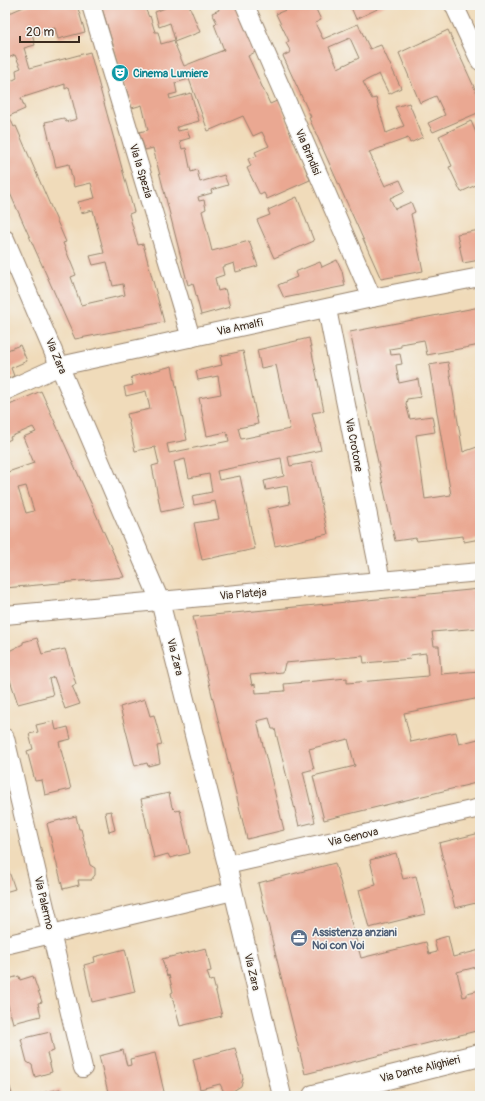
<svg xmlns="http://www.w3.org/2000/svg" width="485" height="1101" viewBox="0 0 485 1101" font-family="Pangolin,sans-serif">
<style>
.building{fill:#eaa892;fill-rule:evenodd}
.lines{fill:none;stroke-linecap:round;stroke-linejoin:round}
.minor-casing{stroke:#96826c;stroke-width:20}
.tertiary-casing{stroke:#96826c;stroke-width:24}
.minor{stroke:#fff;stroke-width:18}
.tertiary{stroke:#fff;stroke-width:22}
.labels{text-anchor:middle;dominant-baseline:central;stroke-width:3;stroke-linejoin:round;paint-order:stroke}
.culture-label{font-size:11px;font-weight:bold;fill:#0d838f;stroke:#f6f6f2;text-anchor:start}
.street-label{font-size:11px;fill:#3b2a1e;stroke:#f6f6f2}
.service-label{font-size:11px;font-weight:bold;fill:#4e5e75;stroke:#f6f6f2;text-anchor:start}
</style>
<rect width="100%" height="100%" fill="#f6f6f2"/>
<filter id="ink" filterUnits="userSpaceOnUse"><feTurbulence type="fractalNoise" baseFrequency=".025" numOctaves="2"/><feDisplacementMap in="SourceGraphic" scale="8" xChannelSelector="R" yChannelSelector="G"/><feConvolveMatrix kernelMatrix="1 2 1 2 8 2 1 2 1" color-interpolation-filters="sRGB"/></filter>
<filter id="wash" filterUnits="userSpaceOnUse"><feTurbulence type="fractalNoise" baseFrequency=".012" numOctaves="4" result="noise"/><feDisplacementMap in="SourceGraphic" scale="16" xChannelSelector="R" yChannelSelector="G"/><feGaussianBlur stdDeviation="0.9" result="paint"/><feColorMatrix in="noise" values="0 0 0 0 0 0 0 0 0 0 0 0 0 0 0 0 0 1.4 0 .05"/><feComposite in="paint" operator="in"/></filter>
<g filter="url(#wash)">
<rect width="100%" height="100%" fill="#f0dbba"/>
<g id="blocks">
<g class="building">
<path d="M28,5h49l8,27 -27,7 -3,-11 -23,6 3,11 -11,3 6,20 60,-16 44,160 -5,2 9,31 5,-1 21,78 -89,17 -70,-157v-98l12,-6 -1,-8 5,-2 -6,-13 -7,3 -3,-6v-37zM65,84v5l4,-2 8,32 -11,3 -2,-4 -19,4 11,45 13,-3 5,23 17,-4 4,15 -17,4 3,11 12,-3 11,43 -14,3 3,9 14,-3 6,24 10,-2 2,11 -44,10 -10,-28 5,-2 -13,-32 3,-1 -50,-116 -2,1 -5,-11 16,-7 -4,-11z"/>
<polygon points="101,5 147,5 144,6 149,17 150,16 155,32 158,32 161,44 175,40 170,23 159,27 155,12 165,8 165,5 189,5 200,32 174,42 184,66 224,50 214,24 217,23 212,13 219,10 217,5 236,5 257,51 248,56 270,104 279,100 310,180 267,199 264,193 260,195 247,168 251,166 248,159 257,156 255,152 269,146 262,132 253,136 243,116 208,131 189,79 175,83 177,93 169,95 170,99 191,93 199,121 177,127 178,131 187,129 190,138 180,141 182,149 186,148 191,172 197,170 200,182 224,175 228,185 211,190 212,193 198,197 199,201 204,200 206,209 202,211 212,251 249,241 258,266 236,272 234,263 222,267 224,275 215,278 218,291 225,289 230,307 201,315 193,283 188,285 153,148 145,150 139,132 148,130 142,105 132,108"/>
<path d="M286,5h28l7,15 -6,3 8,16 35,-15 12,25 11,-4 20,43 -12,6 -10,-20 -16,8 9,17 4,-1 10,35 18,-7 -9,-19 14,-4 14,34 -13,6 -2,-5 -39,14 16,34 15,-6 5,11 -15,7 5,11 16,-7 4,10 -4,2 12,57 -42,8 -72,-161 2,-1 -28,-61 8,-4 -5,-9 3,-2 -13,-27 12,-5zM350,38l9,20 -21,10 -9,-21z"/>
<polygon points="350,5 386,5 356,19"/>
<polygon points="448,30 480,100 480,112 433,132 428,123 445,115 436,96 420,103 399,53"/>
<polygon points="471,121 480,142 480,190 478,184 461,192 449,167 452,166 439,136"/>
<polygon points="297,197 314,241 274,258 257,220 270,215 268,210"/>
<polygon points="480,230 480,260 463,263 457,234"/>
<polygon points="337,260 342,271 345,286 284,298 278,285 297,277 295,272 320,262 322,267"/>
<polygon points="480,307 480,345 427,355 424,340 401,344 401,347 390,349 391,355 400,354 402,364 396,365 399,383 418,379 421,397 407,399 406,404 410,419 432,416 435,432 416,435 425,499 451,495 429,365 448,362 463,452 480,446 480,539 464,542 463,536 417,541 416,538 395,541 350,332"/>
<polygon points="309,338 324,411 312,413 321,450 288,457 290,466 312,462 328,534 275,546 267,509 290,504 287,486 266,490 264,481 284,476 281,458 217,471 219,480 240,476 255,549 202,560 194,523 219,519 215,501 194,505 192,496 212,492 209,474 189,478 185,459 174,462 184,507 161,512 152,466 159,464 155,447 135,451 127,414 150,409 146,391 126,396 124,387 133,385 131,377 172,366 187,440 167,444 169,453 229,441 227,432 207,436 199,398 221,394 218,376 198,380 196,371 222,365 220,356 243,351 258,424 238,428 241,439 290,429 276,365 261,368 257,350"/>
<polygon points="20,345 27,361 11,368 14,376 5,380 5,351"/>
<path d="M41,391l83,186 -119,11v-115l29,-10 -11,-26 13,-5 -3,-5 -23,10 1,2 -6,3v-35zM26,486l8,25 -8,2 -8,-25z"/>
<path d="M480,589v39l-48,4 2,14h5l2,28 39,-3v27l-76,15 7,29 45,-10 3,12 19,-5 2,3v40l-156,38 -11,-44 42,-10 -7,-27 -39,10 5,20 -11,3 12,50 -16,4 -24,-97h-3l-3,-11 -12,3 27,109 -37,9 -54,-222zM426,653l2,23 -81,7v-5l-63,6 1,7 -29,2 -1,-9 -3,1 -2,-10 33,-3 2,-9 78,-7 1,7 47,-4 -1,-4z"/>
<polygon points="37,638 42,654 65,649 76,684 72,686 80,704 65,709 54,677 49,679 53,695 18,704 7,671 6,661 8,653 11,650 23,644 23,642"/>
<polygon points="145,699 150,716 154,715 162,745 157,746 160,763 148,766 147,763 135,766 120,707"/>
<polygon points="54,721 56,730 68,727 71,739 59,742 71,789 45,795 42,780 35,781 27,751 33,749 29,734 38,732 36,725"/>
<polygon points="169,793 172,807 176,811 180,810 190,853 170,858 168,854 154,858 141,799"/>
<polygon points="111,811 115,830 109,832 105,812"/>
<polygon points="76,816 79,829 81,829 90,865 95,868 95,875 91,880 78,880 79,885 63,889 47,824 48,823"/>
<polygon points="480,833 480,902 455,908 439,843"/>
<polygon points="396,853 403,879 416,876 425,914 369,928 359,890 376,885 370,860"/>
<polygon points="5,860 15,889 5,892"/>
<polygon points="335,863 361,958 426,942 429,954 437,952 434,940 448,936 453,957 480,950 480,966 457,972 463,997 467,996 467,993 480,990 480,1030 305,1074 258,883"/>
<polygon points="206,948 211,971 207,972 210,981 213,980 222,1016 180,1026 171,993 173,992 169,975 167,976 162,959"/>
<polygon points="125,949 135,992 92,1002 84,965 95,962 94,957"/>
<polygon points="19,976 20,980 33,976 42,1002 38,1003 41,1016 13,1023 6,998 5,998 5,980"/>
<polygon points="50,1032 54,1051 47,1053 52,1072 35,1077 32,1065 27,1062 21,1039"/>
<polygon points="235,1048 243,1078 241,1086 233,1091 224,1092 220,1084 200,1089 193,1059"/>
<polygon points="123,1050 127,1066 131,1065 130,1059 155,1053 165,1096 109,1096 99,1056"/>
<polygon points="9,1084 12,1094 5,1095 5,1085"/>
<polygon points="60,1089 62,1096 33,1096 33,1095"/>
</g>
</g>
</g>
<g filter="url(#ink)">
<use href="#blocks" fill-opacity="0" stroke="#96826c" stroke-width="1"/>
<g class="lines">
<defs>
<g id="minor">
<polyline points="91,5 191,338"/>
<polyline points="245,5 372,298"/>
<polyline points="454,5 480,61"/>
<polyline points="5,239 160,601 227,865 282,1096"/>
<polyline points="327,309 381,581"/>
<polyline points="5,391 60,366 372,298 480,277"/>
<polyline points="5,615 480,572"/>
<polyline points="5,738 83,1068"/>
<polyline points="227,865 480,808"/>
<polyline points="5,945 233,891"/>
</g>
<polyline id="tertiary" points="314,1096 480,1055"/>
</defs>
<use href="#minor" class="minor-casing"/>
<use href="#tertiary" class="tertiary-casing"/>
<use href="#minor" class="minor"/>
<use href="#tertiary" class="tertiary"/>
</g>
</g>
<defs>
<symbol id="theatre-disc" viewBox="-11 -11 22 22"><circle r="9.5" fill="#0f9aa8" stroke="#f6f6f2"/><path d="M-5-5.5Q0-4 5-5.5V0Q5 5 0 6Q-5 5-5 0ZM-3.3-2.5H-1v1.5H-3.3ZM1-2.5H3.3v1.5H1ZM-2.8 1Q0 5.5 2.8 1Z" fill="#fff"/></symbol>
<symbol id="office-disc" viewBox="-11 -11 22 22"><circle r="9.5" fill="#5c6f8a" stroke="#f6f6f2"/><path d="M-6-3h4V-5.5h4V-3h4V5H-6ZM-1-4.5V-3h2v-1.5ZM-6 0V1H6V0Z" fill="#fff"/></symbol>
</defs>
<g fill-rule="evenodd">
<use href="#theatre-disc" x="110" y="63" width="20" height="20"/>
<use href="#office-disc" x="289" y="928" width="20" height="20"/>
</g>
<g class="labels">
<g class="culture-label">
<text x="133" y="73">Cinema Lumiere</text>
</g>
<g class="street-label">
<text transform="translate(308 152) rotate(67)">Via Brindisi</text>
<text transform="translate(141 171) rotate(73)">Via la Spezia</text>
<text transform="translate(240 327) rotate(-12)">Via Amalfi</text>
<text transform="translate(56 356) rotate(67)">Via Zara</text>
<text transform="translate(354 445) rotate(79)">Via Crotone</text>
<text transform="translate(243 594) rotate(-5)">Via Plateja</text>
<text transform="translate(175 657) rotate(76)">Via Zara</text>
<text transform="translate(353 837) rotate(-13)">Via Genova</text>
<text transform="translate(44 903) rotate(77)">Via Palermo</text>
<text transform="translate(252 972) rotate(77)">Via Zara</text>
<text transform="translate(420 1069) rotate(-14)">Via Dante Alighieri</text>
</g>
<g class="service-label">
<text x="312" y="932">Assistenza anziani<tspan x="312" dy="13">Noi con Voi</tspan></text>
</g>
</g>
<rect width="485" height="1101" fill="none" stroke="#f6f6f2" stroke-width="20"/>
<path d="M20 36v6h59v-6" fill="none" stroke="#3b2a1e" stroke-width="2"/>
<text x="26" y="36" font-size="12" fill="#3b2a1e" stroke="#f6f6f2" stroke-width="3" paint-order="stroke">20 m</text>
</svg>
